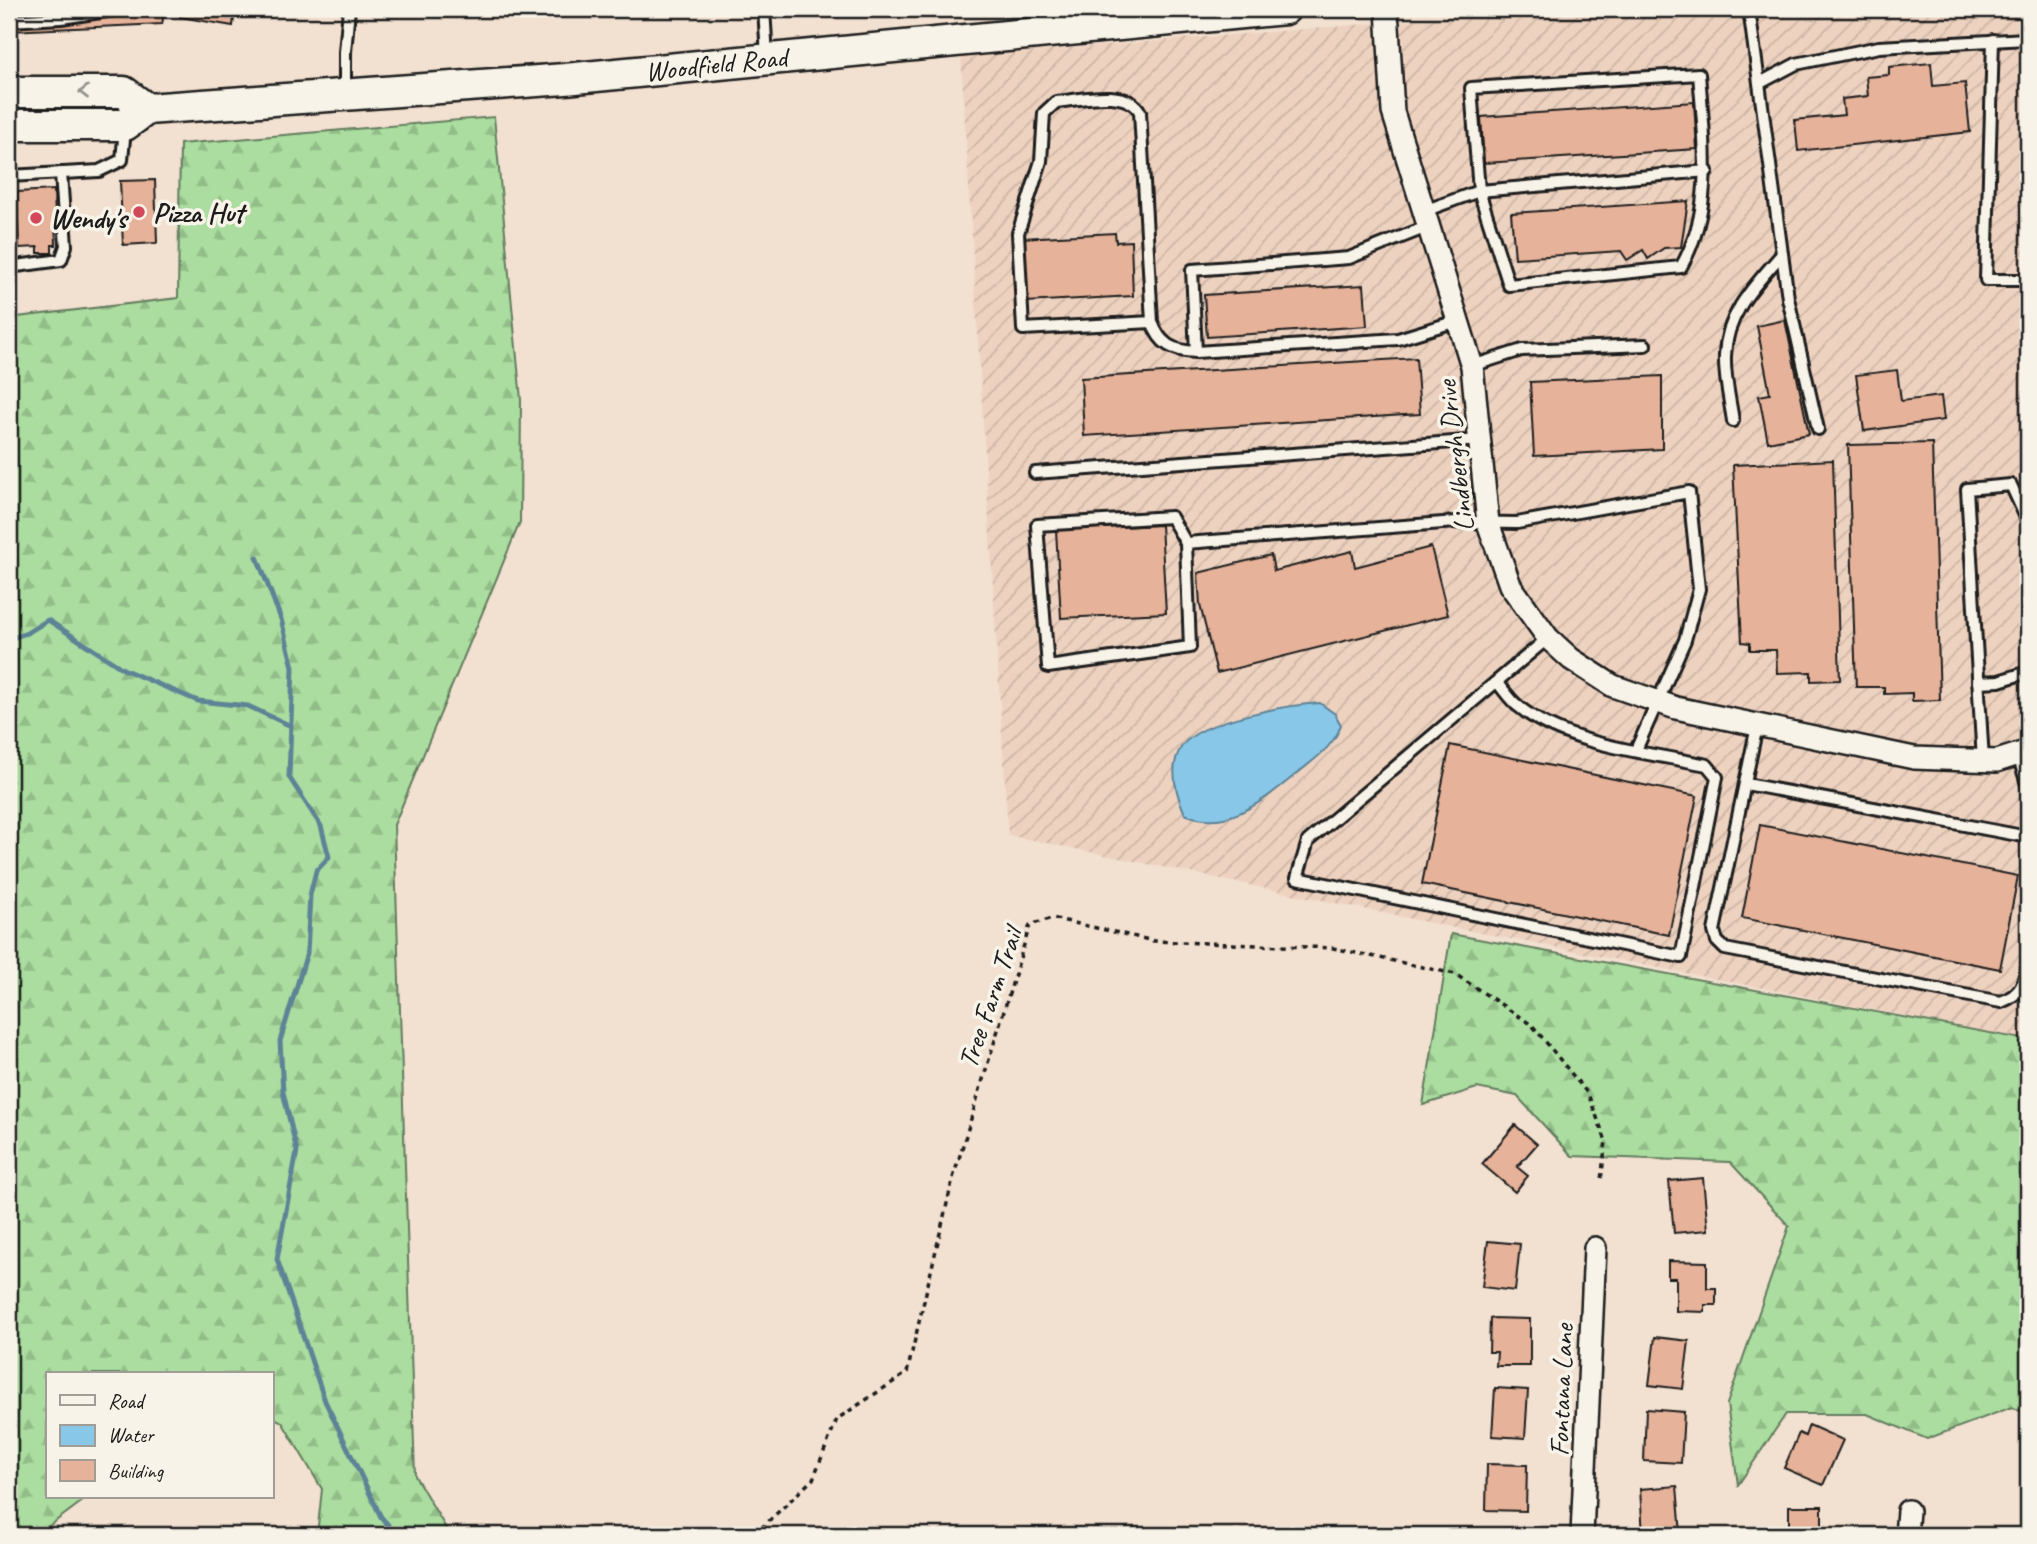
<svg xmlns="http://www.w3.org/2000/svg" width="2037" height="1544" viewBox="0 0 2037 1544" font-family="Caveat,sans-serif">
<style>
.industrial{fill:url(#industrial-furrows)}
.forest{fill:url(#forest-firs);stroke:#637c5e;stroke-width:2}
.water{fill:#88c7e8;stroke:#5d8396;stroke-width:2}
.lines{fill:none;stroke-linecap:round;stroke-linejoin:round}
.stream{stroke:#5d8396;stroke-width:5}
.building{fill:#e6b299;stroke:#1c1c1c;stroke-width:2}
.lane-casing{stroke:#1c1c1c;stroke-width:16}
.street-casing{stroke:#1c1c1c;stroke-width:26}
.secondary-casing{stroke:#1c1c1c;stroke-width:35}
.path{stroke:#1c1c1c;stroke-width:3.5;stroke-dasharray:5 5;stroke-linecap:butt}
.lane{stroke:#f7f3e8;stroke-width:10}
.street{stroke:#f7f3e8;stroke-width:21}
.secondary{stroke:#f7f3e8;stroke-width:30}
.oneway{stroke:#94928c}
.poi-dot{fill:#d1495b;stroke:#f7f3e8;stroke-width:2.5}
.labels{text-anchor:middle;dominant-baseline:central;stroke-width:7;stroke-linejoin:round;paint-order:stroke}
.street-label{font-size:28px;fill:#1c1c1c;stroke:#f7f3e8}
.poi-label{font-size:28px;font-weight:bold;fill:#1c1c1c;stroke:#f7f3e8;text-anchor:start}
</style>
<defs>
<pattern id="industrial-furrows" width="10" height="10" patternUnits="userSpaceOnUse" patternTransform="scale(1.75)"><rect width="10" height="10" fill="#eed2c0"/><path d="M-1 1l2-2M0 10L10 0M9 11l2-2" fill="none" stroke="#ccb4a4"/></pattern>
<pattern id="forest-firs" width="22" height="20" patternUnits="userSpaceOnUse" patternTransform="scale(1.75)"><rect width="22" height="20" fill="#aadd9f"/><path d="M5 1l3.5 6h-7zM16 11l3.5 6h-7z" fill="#92bd88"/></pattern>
</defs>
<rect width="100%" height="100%" fill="#f2e0d0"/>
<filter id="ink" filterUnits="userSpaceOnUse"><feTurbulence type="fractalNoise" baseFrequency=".0143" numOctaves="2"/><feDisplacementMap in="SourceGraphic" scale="14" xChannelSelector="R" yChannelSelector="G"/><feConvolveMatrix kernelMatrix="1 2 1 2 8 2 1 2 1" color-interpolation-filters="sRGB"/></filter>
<g filter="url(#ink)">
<polygon class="industrial" points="1550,9 2028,9 2028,1040 1455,928 1008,835 961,57"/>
<g class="forest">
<polygon points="494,117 521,400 520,522 394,825 415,1476 450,1535 317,1535 322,1489 282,1422 271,1416 271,1374 47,1374 47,1497 88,1497 37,1535 9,1535 9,318 178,298 180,144"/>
<polygon points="1451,934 2028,1040 2028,1415 2012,1407 1927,1439 1867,1414 1786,1414 1738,1485 1727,1404 1789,1226 1730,1162 1572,1156 1517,1096 1477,1088 1423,1105"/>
</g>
<path class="water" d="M1320,703l15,11 6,11c-7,21 -25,33 -42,47 -33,26 -71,61 -114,42 -9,-20 -17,-48 -3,-68 19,-27 107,-41 138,-43z"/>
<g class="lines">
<g class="stream">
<polyline points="257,557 281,619 293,667 289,777 321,826 329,857 316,871 310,895 307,953 280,1041 283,1092 297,1151 277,1259 325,1401 381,1517 397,1535"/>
<polyline points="9,639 27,633 48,620 123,669 153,682 198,701 248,706 291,726"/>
</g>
</g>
<g class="building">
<polygon points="9,9 165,9 162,24 9,31"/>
<polygon points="26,9 48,9 47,13"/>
<polygon points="181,9 235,9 233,26 180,17"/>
<polygon points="1931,63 1933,86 1965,83 1970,132 1798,151 1795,120 1844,115 1842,99 1868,96 1866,77 1889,75 1889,67"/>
<polygon points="1694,102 1697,149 1484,163 1481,117"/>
<polygon points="155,180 157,243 123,245 120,181"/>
<polygon points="54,190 56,245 52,245 52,253 38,253 38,247 19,248 17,192"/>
<polygon points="1688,201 1681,247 1664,248 1648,259 1643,250 1627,260 1621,251 1515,258 1511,213"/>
<polygon points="1115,233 1116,242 1131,241 1133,296 1026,302 1022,238"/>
<polygon points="1364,285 1367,326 1207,337 1204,295"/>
<polygon points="1785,320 1809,434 1768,442 1759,396 1770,394 1757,326"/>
<polygon points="1416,358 1420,414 1084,436 1081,378"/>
<polygon points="1897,370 1901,401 1941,396 1944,420 1864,431 1856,375"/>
<polygon points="1662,376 1662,449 1534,456 1530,382"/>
<polygon points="1932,443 1940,700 1912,701 1912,693 1884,694 1884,687 1856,687 1848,445"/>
<polygon points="1833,460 1840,680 1811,681 1811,672 1777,673 1776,650 1750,650 1750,643 1742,642 1733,465"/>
<polygon points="1161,525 1166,613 1061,618 1056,530"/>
<polygon points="1431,547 1448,615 1217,673 1200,605 1198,573 1271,555 1274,571 1352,551 1355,567"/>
<polygon points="1450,745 1697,796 1669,935 1422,884"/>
<polygon points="1760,825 2018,876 2000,969 1742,918"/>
<polygon points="1515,1125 1537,1144 1517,1167 1528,1176 1515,1192 1482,1164"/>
<polygon points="1703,1178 1708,1230 1674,1233 1669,1181"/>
<polygon points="1488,1241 1520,1244 1515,1291 1482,1287"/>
<polygon points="1668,1261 1707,1262 1707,1288 1716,1288 1716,1305 1705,1305 1705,1312 1676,1311 1676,1278 1668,1278"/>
<polygon points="1490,1318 1530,1319 1530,1366 1496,1366 1497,1352 1489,1352"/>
<polygon points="1655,1337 1689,1341 1683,1389 1649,1385"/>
<polygon points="1495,1388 1528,1390 1525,1438 1492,1436"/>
<polygon points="1646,1409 1684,1412 1681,1463 1644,1461"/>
<polygon points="1809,1425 1843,1440 1823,1485 1784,1468 1799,1433 1805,1436"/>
<polygon points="1487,1464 1527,1465 1526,1511 1486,1510"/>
<polygon points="1677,1486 1681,1534 1643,1535 1640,1489"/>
<polygon points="1789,1506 1822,1506 1822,1535 1782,1535 1782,1528 1789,1528"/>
<rect x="1485" y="1534" width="34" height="1"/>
</g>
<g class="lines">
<defs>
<g id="lane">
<polyline points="764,9 767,56"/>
<polyline points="1749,9 1788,298 1818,429"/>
<polyline points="9,21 61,18 121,9"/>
<polyline points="1993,40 1986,280 2028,280"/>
<path d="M1699,74c5,65 16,134 -18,193l-172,18 -30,-94 -8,-103z"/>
<polyline points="1760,83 1796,64 1879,47 2027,39 2028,29"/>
<polyline points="345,93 345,52 349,9"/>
<polyline points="9,176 99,171 122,160 125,128"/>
<polyline points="1424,211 1479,191 1707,171"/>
<polyline points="1429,226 1349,258 1192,270 1196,352 1398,339 1460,320"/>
<polyline points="9,267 61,260 66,246 61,173"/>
<path d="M1152,322l-129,7 -5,-96 23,-72 3,-48 12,-11c23,-2 71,-15 84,10l12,210c8,23 21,29 44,30"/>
<polyline points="1472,366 1522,350 1645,345"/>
<path d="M1733,421c-3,-21 -9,-44 -8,-65 1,-43 31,-72 57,-102"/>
<polyline points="1035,473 1480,440"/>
<polyline points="1186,543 1171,517 1037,525 1048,667 1190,647 1186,543 1456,522 1517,523 1689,492 1699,589 1685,640 1636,750"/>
<path d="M1497,682c7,8 13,18 21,24 46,39 132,47 189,59l10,12 -36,180 -384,-79 11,-37 240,-203"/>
<polyline points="1978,682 1999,681 2028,672"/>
<path d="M1757,726l-43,205 3,10 8,8 276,53c21,-8 23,-19 27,-40"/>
<polyline points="2018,755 2028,787"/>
<polyline points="1983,761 1967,489 2011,485 2028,522"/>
<polyline points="1746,784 2028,837"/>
</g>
<g id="street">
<polyline points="1387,9 1393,112 1472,366 1488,523 1510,585 1548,638 1571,659 1613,686 1676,708 1914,758 1997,761 2028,751"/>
<polyline points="1582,1535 1595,1248"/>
<polyline points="1906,1535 1908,1511"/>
</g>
<g id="secondary">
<polyline points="9,92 124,92 147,109"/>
<polyline points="9,125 125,125 147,109 565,79 1285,9"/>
</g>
</defs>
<use href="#lane" class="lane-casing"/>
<use href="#street" class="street-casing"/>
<use href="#secondary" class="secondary-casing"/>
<polyline class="path" points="754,1535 813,1479 837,1419 907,1373 953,1178 1030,925 1052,918 1154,941 1333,948 1455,974 1532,1025 1588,1094 1606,1141 1601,1180"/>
<use href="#lane" class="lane"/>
<use href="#street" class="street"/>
<use href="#secondary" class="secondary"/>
</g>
<defs><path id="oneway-chevron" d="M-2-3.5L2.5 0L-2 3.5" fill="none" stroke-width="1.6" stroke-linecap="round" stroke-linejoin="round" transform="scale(1.75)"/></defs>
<use class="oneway" href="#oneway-chevron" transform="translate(84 92) rotate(-180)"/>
</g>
<g class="poi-dot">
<circle cx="139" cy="212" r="7"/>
<circle cx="36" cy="218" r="7"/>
</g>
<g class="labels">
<g class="street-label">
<text transform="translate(716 64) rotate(-6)">Woodfield Road</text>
<text transform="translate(1455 456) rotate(-97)">Lindbergh Drive</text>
<text transform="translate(990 998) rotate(-71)">Tree Farm Trail</text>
<text transform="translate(1561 1390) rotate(-88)">Fontana Lane</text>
</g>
<g class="poi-label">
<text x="153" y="212">Pizza Hut</text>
<text x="50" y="218">Wendy's</text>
</g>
</g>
<rect width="2037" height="1544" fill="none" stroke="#f7f3e8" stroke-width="35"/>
<rect x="18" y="18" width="2002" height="1509" fill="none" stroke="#1c1c1c" stroke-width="2.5" filter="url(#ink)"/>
<rect x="46" y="1372" width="228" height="126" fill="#f7f3e8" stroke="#9f9d96" stroke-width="2"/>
<rect x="60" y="1395" width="35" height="10" fill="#f7f3e8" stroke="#9f9d96" stroke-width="2"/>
<text x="108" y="1408" font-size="21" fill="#1c1c1c">Road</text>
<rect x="60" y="1425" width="35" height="21" fill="#88c7e8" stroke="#9f9d96" stroke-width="2"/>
<text x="108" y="1442" font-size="21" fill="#1c1c1c">Water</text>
<rect x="60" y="1460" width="35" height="21" fill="#e6b299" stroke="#9f9d96" stroke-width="2"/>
<text x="108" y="1478" font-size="21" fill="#1c1c1c">Building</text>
</svg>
